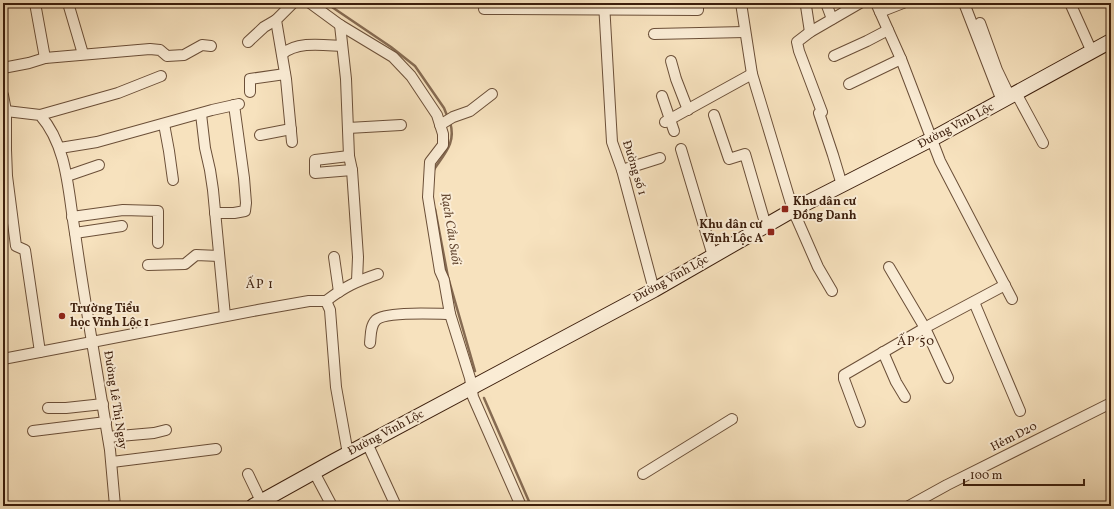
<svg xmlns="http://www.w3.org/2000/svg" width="1114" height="509" viewBox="0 0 1114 509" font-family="Vollkorn,serif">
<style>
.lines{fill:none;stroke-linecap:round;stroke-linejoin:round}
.stream{stroke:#866b52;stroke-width:2.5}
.minor-casing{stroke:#6b4f38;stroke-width:12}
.secondary-casing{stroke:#3c1e0c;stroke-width:16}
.minor{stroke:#faecd5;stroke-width:10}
.secondary{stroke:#faecd5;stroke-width:14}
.poi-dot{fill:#8f2418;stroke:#faecd5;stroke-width:1.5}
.labels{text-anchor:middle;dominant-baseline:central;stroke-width:4;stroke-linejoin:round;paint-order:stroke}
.street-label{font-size:12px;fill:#3c1e0c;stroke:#faecd5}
.poi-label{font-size:12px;font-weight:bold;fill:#3c1e0c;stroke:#faecd5;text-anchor:start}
.water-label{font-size:13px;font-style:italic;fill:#674b35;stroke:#faecd5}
.neighbourhood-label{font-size:13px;letter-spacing:1px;fill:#3c1e0c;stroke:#faecd5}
</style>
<rect width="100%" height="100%" fill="#f7e2be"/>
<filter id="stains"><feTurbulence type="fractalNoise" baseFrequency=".005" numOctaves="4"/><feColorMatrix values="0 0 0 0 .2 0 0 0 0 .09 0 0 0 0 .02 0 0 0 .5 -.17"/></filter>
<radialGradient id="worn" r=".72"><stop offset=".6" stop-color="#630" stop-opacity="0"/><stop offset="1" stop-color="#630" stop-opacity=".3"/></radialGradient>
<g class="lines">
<g class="stream">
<polyline points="326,3 391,47 415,66 444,108 448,118"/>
<path d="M434,170l1,-2c11,-16 21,-26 15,-46"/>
<polyline points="435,209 448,277 475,371"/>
<polyline points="484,398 531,506"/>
</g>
<defs>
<g id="minor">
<polyline points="35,3 45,58"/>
<polyline points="68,3 83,54"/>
<polyline points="310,3 340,25 393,57 411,76 437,115 443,134 443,145 430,162 428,197 440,271 444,280 450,314 470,378 473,397 521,506"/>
<polyline points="604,3 612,142 622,170 654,290"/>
<polyline points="741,3 752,74 793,210 818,267 832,291"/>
<polyline points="826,3 832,19"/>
<polyline points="876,3 901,59 940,161 1012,299"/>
<polyline points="964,3 1002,101"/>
<polyline points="1070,3 1092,52"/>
<polyline points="806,6 810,32"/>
<polyline points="484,9 698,10 698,3"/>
<polyline points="880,12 903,3"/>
<polyline points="980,23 997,70 1010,97"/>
<polyline points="340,25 346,79 349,156 352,170 358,257 357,281"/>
<polyline points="654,34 745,32"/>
<polyline points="248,42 264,27 276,20"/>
<path d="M282,54c16,-13 40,-9 60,-8"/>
<polyline points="834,56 867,41 888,30"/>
<polyline points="671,61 676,79 688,110"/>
<polyline points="3,68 29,63 45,58 150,49 160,50 167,56 184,55 202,45 211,46"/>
<polyline points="849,84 901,59"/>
<polyline points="250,92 250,79 285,74"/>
<polyline points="1016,93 1043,143"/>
<polyline points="3,95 6,111 6,150"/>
<polyline points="662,96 674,131"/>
<path d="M6,111l34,4c28,32 28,77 35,118 5,36 11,73 17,109l166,-32 51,-9h17l4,9 6,77 12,67"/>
<polyline points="201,114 205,148 210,170 213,190 225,316"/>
<polyline points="40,115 118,93 161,76"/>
<polyline points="714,115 729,159 745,154 766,226"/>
<polyline points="665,122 752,74"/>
<polyline points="164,124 169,151 173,180"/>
<polyline points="440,125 453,117 470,111 492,94"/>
<polyline points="348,128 401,125"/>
<polyline points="260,135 291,129"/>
<polyline points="292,142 286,79 276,20 293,3"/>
<polyline points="60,148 97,142 212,110 239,104"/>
<polyline points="681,149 713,256"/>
<polyline points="3,150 6,150 7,176 16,246 25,250 40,352"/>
<polyline points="349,156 315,160 315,173 352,170"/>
<polyline points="622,170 660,158"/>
<polyline points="67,176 99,165"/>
<polyline points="842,185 833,155 819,113 822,112 799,51 797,42 810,32 860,3"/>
<polyline points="215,213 234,213 245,211 246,203 244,178 234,105"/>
<polyline points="72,217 123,210 158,211 158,243"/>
<polyline points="75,233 122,226"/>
<polyline points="334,257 339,292"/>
<polyline points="148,265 185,264 196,255 219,256"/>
<polyline points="889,267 925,328 948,378"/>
<path d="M326,301c18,-14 31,-20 52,-27"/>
<polyline points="974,302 1020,411"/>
<path d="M370,343c1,-7 0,-17 6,-23 10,-9 60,-6 74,-6"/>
<polyline points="883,352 896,382 905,397"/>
<polyline points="3,359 92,342 110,450 115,506"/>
<polyline points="48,408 66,408 103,404"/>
<polyline points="860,422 844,379 844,375 930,325 1005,285"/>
<polyline points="33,431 106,422"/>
<polyline points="108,437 154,433 166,430"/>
<polyline points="367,443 396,506"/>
<polyline points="112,462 216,449"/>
<polyline points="314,472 332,506"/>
<polyline points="248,474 261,501"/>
<polyline points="643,474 732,419"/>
<polyline points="909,506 947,485 1111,403"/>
</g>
<polyline id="secondary" points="253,506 334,461 654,290 793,210 932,139 1111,41"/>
</defs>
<use href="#minor" class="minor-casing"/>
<use href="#secondary" class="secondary-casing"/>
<use href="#minor" class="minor"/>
<use href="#secondary" class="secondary"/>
</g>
<g class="poi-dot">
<rect x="781" y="205" width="8" height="8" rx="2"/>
<rect x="767" y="228" width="8" height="8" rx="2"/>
<circle cx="62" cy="316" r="4"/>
</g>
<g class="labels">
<g class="street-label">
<text transform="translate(956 126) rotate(-28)">Đường Vĩnh Lộc</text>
<text transform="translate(634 168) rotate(73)">Đường số 1</text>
<text transform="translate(671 279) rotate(-29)">Đường Vĩnh Lộc</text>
<text transform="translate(115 400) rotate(81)">Đường Lê Thị Ngay</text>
<text transform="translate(386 433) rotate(-28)">Đường Vĩnh Lộc</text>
<text transform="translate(1014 437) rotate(-27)">Hẻm D20</text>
</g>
<g class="poi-label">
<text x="793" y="202">Khu dân cư<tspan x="793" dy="14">Đồng Danh</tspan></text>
<text x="763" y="225" text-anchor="end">Khu dân cư<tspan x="763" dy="14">Vĩnh Lộc A</tspan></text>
<text x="70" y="309">Trường Tiểu<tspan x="70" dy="14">học Vĩnh Lộc 1</tspan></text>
</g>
<g class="water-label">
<text transform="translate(450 229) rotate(81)">Rạch Cầu Suối</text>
</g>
<g class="neighbourhood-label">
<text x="260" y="285">ẤP 1</text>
<text x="916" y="342">ẤP 50</text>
</g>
</g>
<rect width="1114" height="509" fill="none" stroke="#f7e2be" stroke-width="16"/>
<rect x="4" y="4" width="1106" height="501" fill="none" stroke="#3c1e0c" stroke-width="2"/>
<rect x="8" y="8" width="1098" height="493" fill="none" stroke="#3c1e0c"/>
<path d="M964 479v6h120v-6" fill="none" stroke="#3c1e0c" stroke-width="2"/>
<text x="970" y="479" font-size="12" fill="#3c1e0c" stroke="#faecd5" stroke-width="3" paint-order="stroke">100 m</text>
<rect width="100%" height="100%" filter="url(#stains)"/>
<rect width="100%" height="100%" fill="url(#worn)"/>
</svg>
